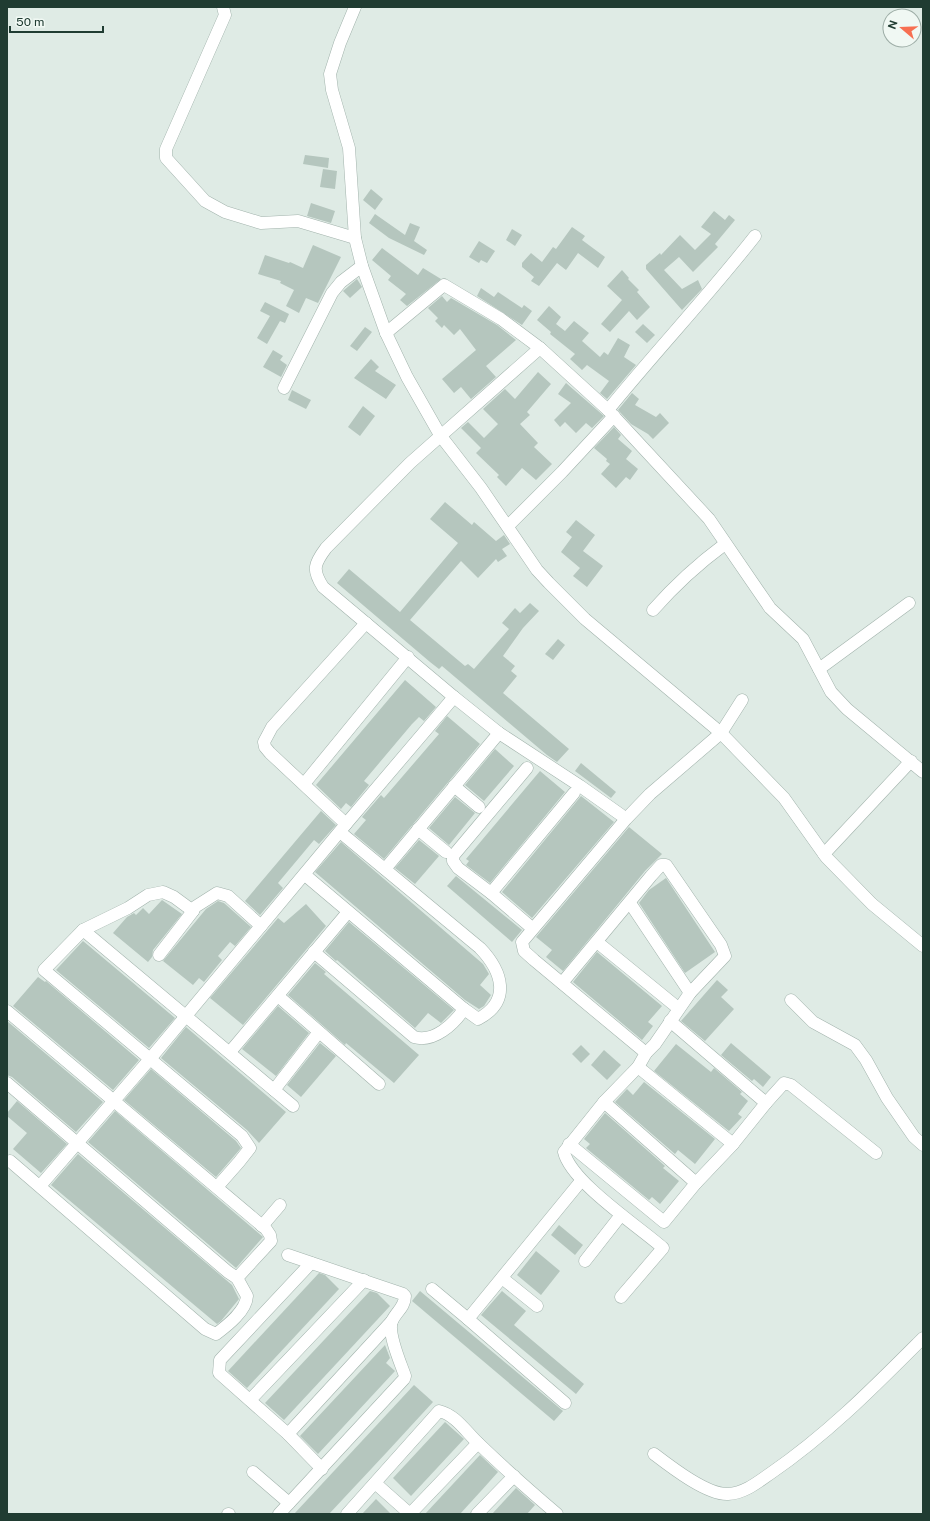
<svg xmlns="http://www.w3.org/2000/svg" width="930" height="1521" viewBox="0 0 930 1521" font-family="'Public Sans',sans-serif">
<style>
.building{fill:#b5c6be}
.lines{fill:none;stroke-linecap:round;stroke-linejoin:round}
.minor-casing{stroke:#a2b3ac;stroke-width:13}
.minor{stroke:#fff;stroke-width:12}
</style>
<rect width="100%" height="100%" fill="#dfebe5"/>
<g class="building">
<polygon points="305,155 329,158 328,168 303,164"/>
<polygon points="323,169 337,171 335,189 320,187"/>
<polygon points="371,189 383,199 375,210 363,200"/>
<polygon points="311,203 335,211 331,223 307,216"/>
<polygon points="714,211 725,220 729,215 735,220 715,244 718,247 693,272 679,257 664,270 682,289 698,280 702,289 682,310 646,269 646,265 660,253 661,255 680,235 695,250 711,234 701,227"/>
<polygon points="375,214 405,235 410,223 420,227 414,241 427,250 424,255 389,238 369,223"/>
<polygon points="572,227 585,236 582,240 605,257 598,268 578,253 566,270 557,263 539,286 531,281 534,277 522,267 522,263 531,253 542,262 553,247 556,249"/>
<polygon points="512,229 522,235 515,246 506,240"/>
<polygon points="479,241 495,251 487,263 481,260 479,263 469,257"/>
<polygon points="313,245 341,257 318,303 306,298 299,313 286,306 294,290 280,283 281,281 258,274 265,255 289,263 290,262 303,268"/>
<polygon points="382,248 418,275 423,268 441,279 407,306 400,300 406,294 388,280 391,276 372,260"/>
<polygon points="622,270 629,278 628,279 639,290 637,292 650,307 637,320 629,311 610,332 601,324 622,300 607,286"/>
<polygon points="357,279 362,287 350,298 343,291"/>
<polygon points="481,288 494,297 498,292 522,308 524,305 532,311 522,325 477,296"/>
<polygon points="442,296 447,302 451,298 497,325 516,340 486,366 496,377 471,399 461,387 454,393 442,379 476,350 460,329 454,335 444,325 442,328 435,321 438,318 428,308"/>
<polygon points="265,302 289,314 285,323 280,321 267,344 257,338 270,316 260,311"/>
<polygon points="549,306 561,317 556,324 565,331 574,321 589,333 582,341 600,357 604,352 608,355 618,338 630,345 624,357 636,365 607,399 600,393 609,381 587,365 582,370 570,359 575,354 550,334 551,332 537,320"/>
<polygon points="643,324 655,335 647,343 635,332"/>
<polygon points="365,327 372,332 357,351 350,346"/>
<polygon points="273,350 283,356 280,360 287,365 281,377 263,367"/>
<polygon points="371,359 379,367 375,371 396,385 386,399 354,378"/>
<polygon points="538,372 551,384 527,412 530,415 520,424 538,443 534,447 552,464 536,480 522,468 506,486 497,477 499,475 476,453 481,448 461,428 468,422 484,438 498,424 483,409 505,389 515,399"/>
<polygon points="566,383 604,416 592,428 586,423 576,433 565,422 560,427 554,420 571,403 558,394"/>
<polygon points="292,390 311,400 306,409 288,400"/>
<polygon points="632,393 639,399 635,405 656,417 660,413 669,423 653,439 648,434 631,424 618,410"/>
<polygon points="363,406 375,416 360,436 348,427"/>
<polygon points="614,427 621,435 618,439 632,451 626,459 638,469 630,480 626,477 616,488 601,474 610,464 606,461 607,459 594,448"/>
<polygon points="445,502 472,525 474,522 496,541 504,535 510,544 502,549 507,556 498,562 496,559 478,578 461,561 410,620 465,666 468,664 474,669 509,629 502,623 515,608 520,613 530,603 539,611 523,628 503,656 515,666 511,671 517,676 503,693 569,749 557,762 547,755 442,666 439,669 430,662 337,583 349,569 400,612 458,543 430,519"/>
<polygon points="576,520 595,535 583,551 603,566 587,587 573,576 580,568 561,552 572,537 566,532"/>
<polygon points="558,639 565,645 553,660 545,654"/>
<polygon points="405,680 436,707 424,721 419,717 412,724 364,781 369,785 351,807 346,803 341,809 316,785"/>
<polygon points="447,716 480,744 384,859 354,834 366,820 362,817 381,795 384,798 390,791 439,734 435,731"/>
<polygon points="495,749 514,766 484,801 465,785"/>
<polygon points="581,763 616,792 611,798 575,771"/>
<polygon points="540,771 565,792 490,883 466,865 469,861 466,859"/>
<polygon points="581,796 614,822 532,918 502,892"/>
<polygon points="455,797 475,813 449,845 429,828"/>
<polygon points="321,811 336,825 319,844 314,840 278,883 283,888 260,915 245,901"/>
<polygon points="629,827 662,854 645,871 563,971 546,957 552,950 536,937"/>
<polygon points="419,840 439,856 415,884 395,868"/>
<polygon points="341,842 483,964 489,974 480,985 491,995 484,1006 479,1009 465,1000 315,872"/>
<polygon points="456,876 522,930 512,942 447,886"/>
<polygon points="666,878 715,952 685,973 639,903 649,890"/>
<polygon points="162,900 182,914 153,950 152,957 148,962 113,933 127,917 134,913 136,915 143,908 149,914"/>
<polygon points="218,901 224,903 251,927 235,946 230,942 218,956 222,960 204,982 199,978 193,985 163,961 206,909"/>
<polygon points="306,904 326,926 243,1025 210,998 278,918 284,923"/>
<polygon points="349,922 454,1010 441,1023 428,1013 415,1028 337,960 336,961 325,951"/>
<polygon points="83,941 175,1018 149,1048 56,970"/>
<polygon points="597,952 662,1006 648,1022 653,1026 642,1040 573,982"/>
<polygon points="315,963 326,972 324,974 419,1055 394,1083 346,1043 345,1045 288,995"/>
<polygon points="38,977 45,982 46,981 139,1060 113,1090 13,1006"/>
<polygon points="717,980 728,990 721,997 734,1009 705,1041 681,1021"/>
<polygon points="278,1006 309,1033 276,1076 242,1049"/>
<polygon points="7,1021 103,1102 76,1132 12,1077 7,1075"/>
<polygon points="186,1027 286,1112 259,1143 247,1130 161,1058"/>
<polygon points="320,1043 336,1056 301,1097 287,1085"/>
<polygon points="731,1043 771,1077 763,1087 754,1079 752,1081 721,1055"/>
<polygon points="676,1044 711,1072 714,1068 742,1092 740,1094 748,1101 738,1114 742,1117 729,1131 654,1071"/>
<polygon points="581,1045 590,1054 581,1063 572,1054"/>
<polygon points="604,1050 621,1065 607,1080 591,1065"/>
<polygon points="151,1069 236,1141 241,1148 216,1177 124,1100"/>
<polygon points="644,1082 715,1139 695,1164 678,1150 675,1154 615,1102 627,1089 633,1095"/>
<polygon points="17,1101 67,1144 41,1173 13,1149 27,1133 7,1116 7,1113"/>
<polygon points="115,1111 263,1237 236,1268 88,1142"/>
<polygon points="605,1113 665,1166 663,1168 679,1181 660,1204 652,1197 649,1200 586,1148 590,1144 584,1139"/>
<polygon points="78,1154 232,1285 239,1299 221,1321 217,1324 51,1185"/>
<polygon points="559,1225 583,1245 575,1255 551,1235"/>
<polygon points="536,1251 560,1271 541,1295 517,1275"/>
<polygon points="319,1273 325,1275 339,1289 247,1388 228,1371"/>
<polygon points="370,1291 377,1293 390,1306 284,1420 265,1403"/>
<polygon points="420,1291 563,1411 554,1421 412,1301"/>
<polygon points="502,1291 526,1311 514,1325 584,1384 576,1394 481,1315"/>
<polygon points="385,1345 390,1358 386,1363 395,1371 318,1454 300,1436"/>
<polygon points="414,1385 433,1402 387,1452 329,1514 294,1514"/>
<polygon points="445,1422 464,1439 411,1496 393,1478"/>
<polygon points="480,1455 498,1472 481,1491 460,1514 425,1514"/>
<polygon points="516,1488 535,1505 527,1514 492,1514"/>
<polygon points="376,1499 391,1514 362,1514"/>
</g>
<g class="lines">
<defs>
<g id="minor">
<polyline points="223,7 225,15 166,149 166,158 205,201 225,212 261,223 298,221 355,238"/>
<polyline points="355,7 340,43 330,74 332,90 349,148 355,238 362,266 386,333 407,377 440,435 481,488 537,570 549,583 585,619 721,733 784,798 826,857 872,904 923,946"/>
<polyline points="386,333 444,285 501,319 540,348"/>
<polyline points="284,388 332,293 341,282 362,266"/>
<path d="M608,410c48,-59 100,-114 147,-174"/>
<polyline points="508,526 562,472 614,416"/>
<path d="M653,610c22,-25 45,-46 72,-66"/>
<polyline points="819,669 909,603"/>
<polyline points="454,697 499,733 580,786 621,815"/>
<polyline points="527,768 453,856 453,861 458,868 491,893 532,928"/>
<polyline points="304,784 408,657"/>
<polyline points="454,786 479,807"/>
<polyline points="346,824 270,753 265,747 264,742 272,727 366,623"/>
<polyline points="418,829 446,852"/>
<path d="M340,832l140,116c22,23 32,53 -2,71l-14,-10"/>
<polyline points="824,854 911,761"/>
<polyline points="385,869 499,733"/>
<path d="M305,875l159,134c-10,15 -30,34 -50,28l-100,-85"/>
<polyline points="491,893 574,793"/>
<polyline points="630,903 690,993"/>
<polyline points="83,930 128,908 148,895 163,892 174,897 193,911 195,907 217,893 228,896 261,926"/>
<polyline points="597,942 678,1008"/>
<polyline points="159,955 193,911"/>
<polyline points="562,983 651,876 661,865 666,865 721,945 725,956 690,993 655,1044 646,1053"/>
<polyline points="278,996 379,1084"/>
<polyline points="791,1000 813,1022 855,1045 866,1060 887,1098 914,1137 923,1145"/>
<polyline points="7,1011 266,1229 270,1235 271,1241 237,1278"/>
<polyline points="670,1021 766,1103"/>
<polyline points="230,1052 348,912"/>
<polyline points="638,1067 733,1144"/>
<path d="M7,1083l221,189 9,6 10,18c-1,15 -19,29 -31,38l-11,-5 -195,-168"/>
<polyline points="274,1090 319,1032"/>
<polyline points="604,1102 696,1183"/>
<polyline points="569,1144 664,1222 696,1183 733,1144 766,1103 784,1083 791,1085 876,1153"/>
<path d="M40,1186l110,-127 196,-235 108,-127 -131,-110c-11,-17 -9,-23 3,-39l84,-85 130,-115 68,62 101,109 61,89 33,31 28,53 16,17 76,63"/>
<polyline points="217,1187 239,1162 250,1148 242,1136 44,970 83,930 293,1106"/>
<polyline points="262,1226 280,1205"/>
<polyline points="585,1261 621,1215"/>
<polyline points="502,1278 537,1306"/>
<polyline points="432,1289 468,1319 581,1181"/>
<path d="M621,1297l42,-49c-25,-22 -92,-66 -99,-96l40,-50 34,-35 8,-14 -112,-93 -10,-9 -2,-9 104,-123 24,-25 71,-61 21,-33"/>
<polyline points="468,1319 565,1403"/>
<polyline points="250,1400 364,1280"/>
<polyline points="288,1434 219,1373 220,1360 311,1263"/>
<path d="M654,1454c17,13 53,41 74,40 17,-1 30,-12 43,-21 57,-39 104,-87 152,-135"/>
<polyline points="322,1469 288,1434 392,1321"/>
<polyline points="253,1472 289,1503"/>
<polyline points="375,1483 410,1514"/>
<polyline points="228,1514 229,1514"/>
<path d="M279,1514l125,-135 1,-3c-4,-12 -18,-43 -13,-55 4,-9 13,-14 13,-25l-2,-2 -115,-39"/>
<path d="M347,1514l92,-103c17,4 27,21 40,33 25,24 51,47 78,70"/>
<polyline points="410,1514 478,1443"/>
<polyline points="477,1514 514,1476"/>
</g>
</defs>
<use href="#minor" class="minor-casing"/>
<use href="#minor" class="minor"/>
</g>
<rect width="930" height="1521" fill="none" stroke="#203c32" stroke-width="16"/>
<g transform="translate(902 28) rotate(289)"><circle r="19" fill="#f0f8f3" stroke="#9dada6"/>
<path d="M0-3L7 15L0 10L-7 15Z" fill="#f76f51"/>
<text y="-6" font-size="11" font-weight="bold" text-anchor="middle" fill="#203c32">N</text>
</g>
<path d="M10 26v6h93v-6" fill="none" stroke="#203c32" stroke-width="2"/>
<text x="16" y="26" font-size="12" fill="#203c32" stroke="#f0f8f3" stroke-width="3" paint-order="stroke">50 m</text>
</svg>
